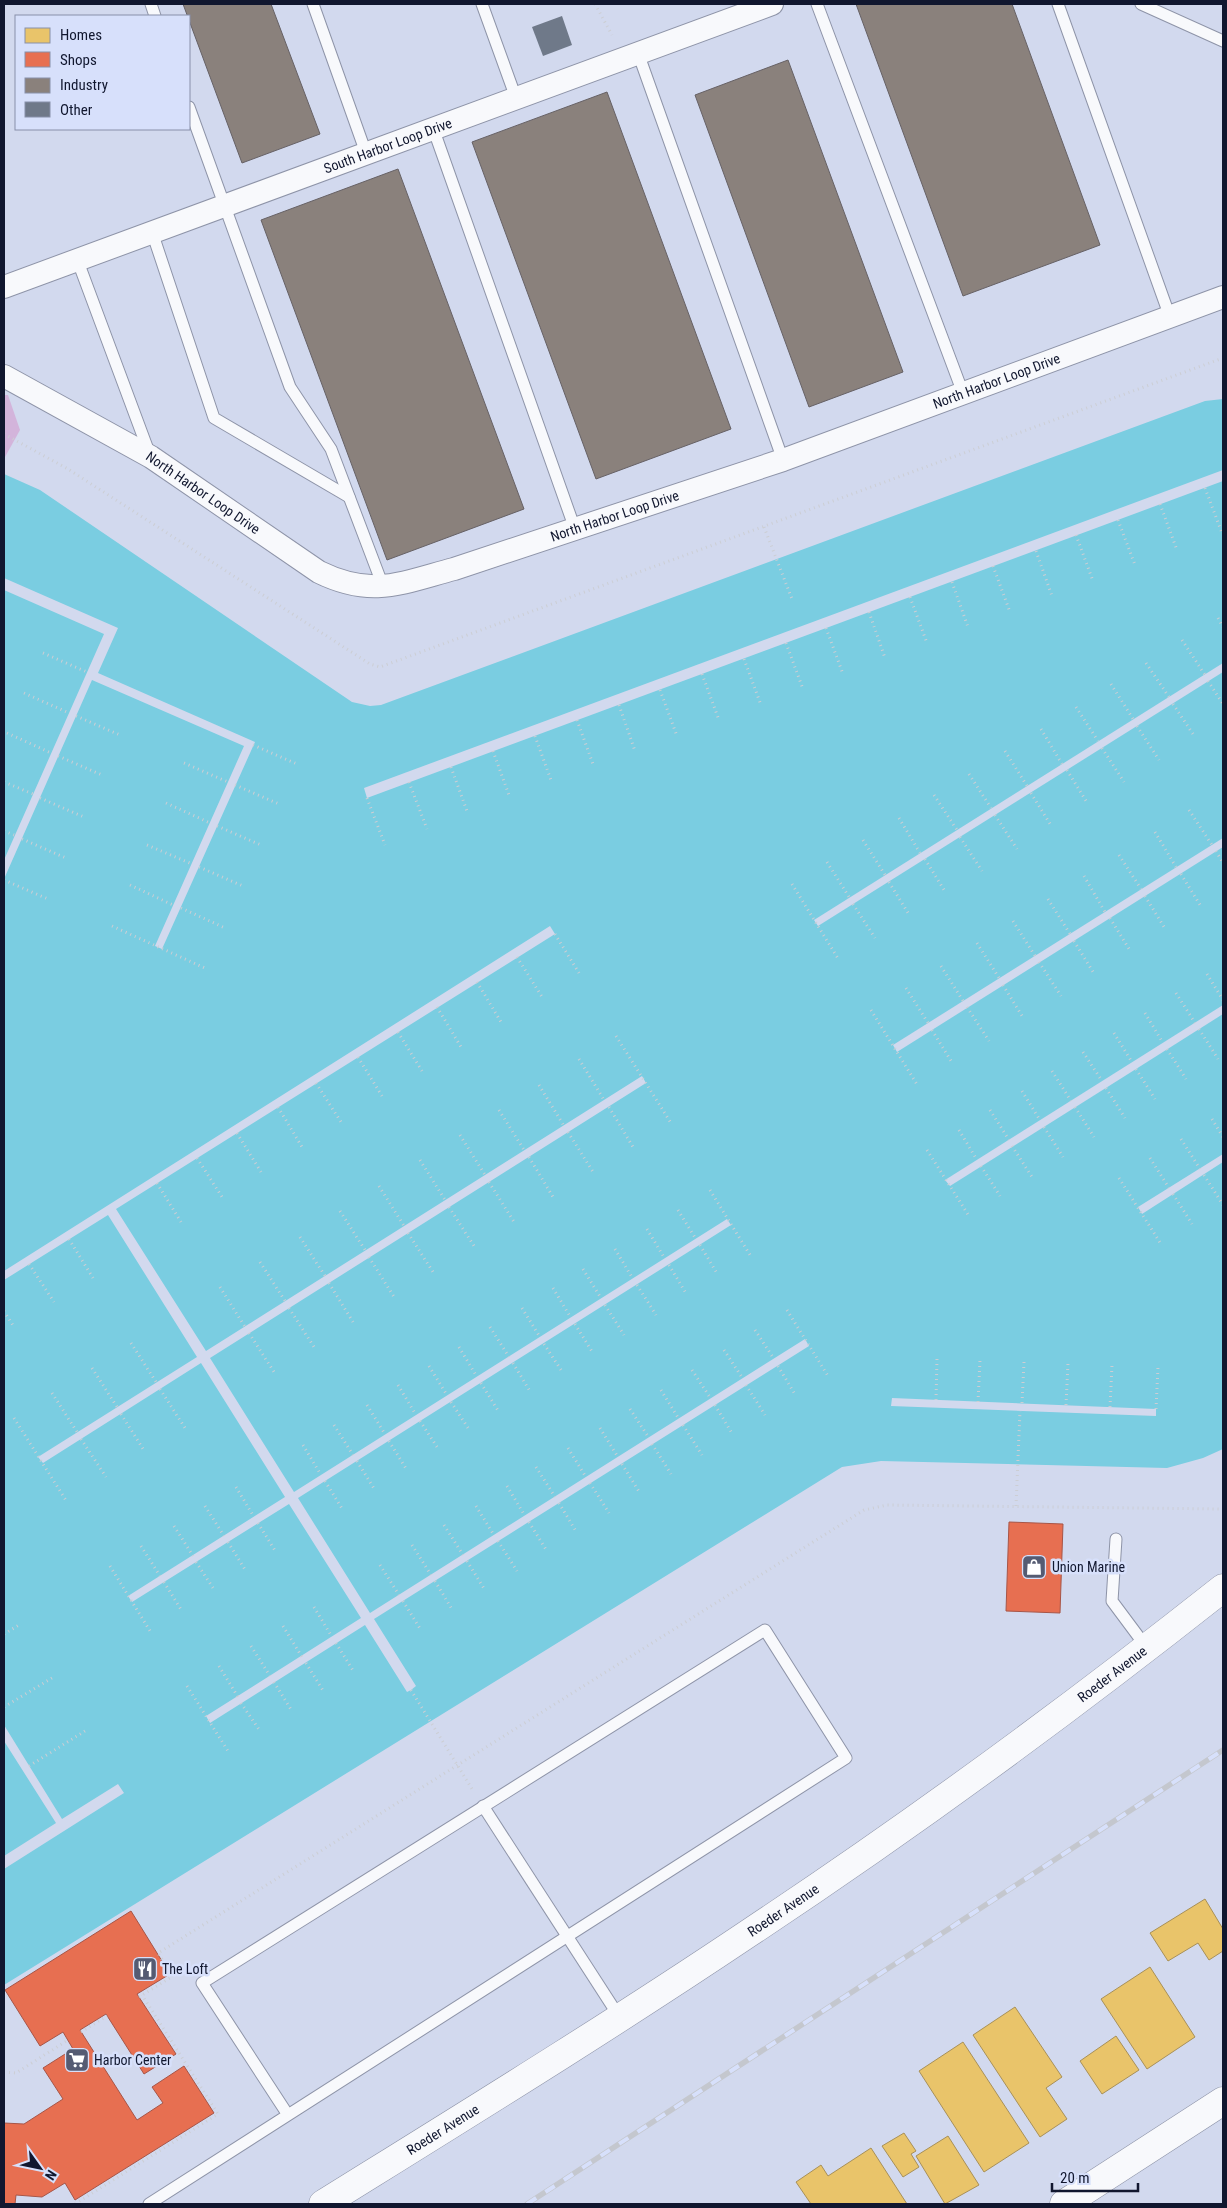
<svg xmlns="http://www.w3.org/2000/svg" width="1227" height="2208" viewBox="0 0 1227 2208" font-family="'Roboto Condensed',sans-serif">
<style>
.green{fill:#d3b4db}
.water{fill:#7acde1}
.pier{fill:#d2d9ee}
.homes{fill:#e9c46a;stroke:#a89058}
.shops{fill:#e76f51;stroke:#a75547}
.industry{fill:#8a817c;stroke:#666165}
.building{fill:#6f7989}
.lines{fill:none;stroke-linecap:round;stroke-linejoin:round}
.lane-casing{stroke:#8e94a8;stroke-width:13}
.street-casing{stroke:#8e94a8;stroke-width:24}
.secondary-casing{stroke:#8e94a8;stroke-width:29}
.path{stroke:#ccced4;stroke-width:3;stroke-dasharray:1 4;stroke-linecap:butt}
.lane{stroke:#f8f9fc;stroke-width:11}
.street{stroke:#f8f9fc;stroke-width:22}
.secondary{stroke:#f8f9fc;stroke-width:28}
.rail-casing{stroke:#c4c7ce;stroke-width:5.5}
.rail{stroke:#d7e0fb;stroke-width:4;stroke-dasharray:11;stroke-linecap:butt}
.labels{text-anchor:middle;dominant-baseline:central;stroke-width:5;stroke-linejoin:round;paint-order:stroke}
.street-label{font-size:14px;fill:#11172f;stroke:#d7e0fb}
.poi-label{font-size:14px;fill:#11172f;stroke:#d7e0fb;text-anchor:start}
</style>
<rect width="100%" height="100%" fill="#d2d9ee"/>
<polygon class="green" points="4,395 8,395 20,430 5,457"/>
<polygon class="water" points="1223,399 1223,1449 1203,1458 1167,1468 881,1461 842,1467 4,1985 4,474 40,490 352,702 370,706 381,705 1205,401"/>
<g class="pier">
<polygon points="1223,470 1223,481 367,798 364,788"/>
<polygon points="4,578 118,628 98,673 255,742 162,949 155,946 244,746 92,680 4,879 4,860 104,634 4,590"/>
<polygon points="1223,663 1223,672 818,926 814,920"/>
<polygon points="1223,838 1223,847 897,1052 893,1045"/>
<polygon points="550,926 555,934 116,1209 206,1351 642,1076 646,1083 210,1358 294,1492 727,1219 731,1225 298,1498 370,1613 805,1339 809,1346 374,1619 416,1686 411,1690 407,1692 365,1625 210,1723 206,1716 361,1618 289,1504 132,1602 128,1596 285,1497 201,1363 43,1463 38,1457 197,1357 108,1215 4,1280 4,1271"/>
<polygon points="1223,1005 1223,1014 1136,1069 950,1186 945,1180"/>
<polygon points="1223,1154 1223,1162 1142,1214 1138,1207"/>
<polygon points="892,1398 1156,1409 1156,1416 891,1406"/>
<polygon points="4,1725 62,1819 118,1784 124,1793 4,1869 4,1856 56,1823 4,1741"/>
</g>
<g class="homes">
<polygon points="1205,1899 1223,1929 1223,1951 1209,1960 1198,1943 1168,1961 1150,1933"/>
<polygon points="1150,1967 1195,2037 1147,2069 1101,1999"/>
<polygon points="1015,2007 1062,2077 1046,2088 1067,2119 1040,2137 973,2035"/>
<polygon points="1116,2036 1139,2070 1102,2094 1080,2061"/>
<polygon points="963,2042 1029,2143 984,2172 919,2071"/>
<polygon points="904,2133 916,2151 911,2154 919,2167 903,2177 882,2146"/>
<polygon points="948,2136 979,2185 945,2204 916,2156"/>
<polygon points="871,2148 907,2204 811,2204 796,2182 821,2165 828,2176"/>
</g>
<g class="shops">
<polygon points="1009,1522 1063,1524 1060,1613 1006,1611"/>
<polygon points="131,1911 170,1974 137,1994 176,2054 144,2074 106,2014 80,2030 137,2120 163,2103 152,2087 184,2066 214,2113 75,2200 65,2183 42,2197 16,2195 15,2204 4,2204 4,2123 24,2124 63,2099 43,2068 73,2049 63,2032 40,2046 5,1990"/>
</g>
<g class="industry">
<polygon points="183,4 271,4 320,134 242,163"/>
<polygon points="856,4 1012,4 1100,245 963,296"/>
<polygon points="788,60 903,372 809,407 695,95"/>
<polygon points="607,92 731,429 596,479 472,142"/>
<polygon points="398,169 524,509 387,560 261,220"/>
</g>
<polygon class="building" points="562,16 572,45 543,56 532,27"/>
<g class="lines">
<defs>
<g id="lane">
<polyline points="151,4 155,16"/>
<polyline points="313,4 366,153"/>
<polyline points="482,4 516,98"/>
<polyline points="817,4 963,393"/>
<polyline points="1058,4 1170,317"/>
<polyline points="1141,4 1223,41"/>
<polyline points="638,53 783,460"/>
<polyline points="189,107 290,387 331,449 383,586"/>
<polyline points="433,128 575,529"/>
<polyline points="152,232 214,418 349,497"/>
<polyline points="77,259 150,455"/>
<polyline points="1116,1539 1112,1601 1147,1648"/>
<polyline points="483,1806 620,2018"/>
<path d="M149,2204c233,-148 465,-297 697,-446l-81,-128 -563,353 86,132"/>
</g>
<g id="street">
<path id="s1" d="M4,287l768,-283"/>
<path id="s2" d="M4,376l147,81 168,115c53,26 82,11 135,-3l329,-109 440,-163"/>
</g>
<g id="secondary">
<path id="s3" d="M323,2204c143,-89 286,-177 426,-271 163,-108 321,-224 474,-345"/>
<polyline points="1064,2204 1223,2101"/>
</g>
</defs>
<use href="#lane" class="lane-casing"/>
<use href="#street" class="street-casing"/>
<use href="#secondary" class="secondary-casing"/>
<g class="path">
<polyline points="595,4 612,35"/>
<polyline points="4,434 68,469 370,664 380,667 1223,358"/>
<polyline points="1205,488 1222,533"/>
<polyline points="1160,504 1177,550"/>
<polyline points="1118,520 1135,565"/>
<polyline points="764,527 792,599"/>
<polyline points="1076,535 1093,581"/>
<polyline points="1036,551 1052,596"/>
<polyline points="993,566 1010,612"/>
<polyline points="952,582 968,627"/>
<polyline points="910,597 927,643"/>
<polyline points="869,612 885,658"/>
<polyline points="1218,618 1223,627"/>
<polyline points="826,628 843,674"/>
<polyline points="1182,640 1205,675"/>
<polyline points="786,643 803,689"/>
<polyline points="43,653 87,672"/>
<polyline points="744,659 761,705"/>
<polyline points="1146,663 1169,697"/>
<polyline points="702,674 719,720"/>
<polyline points="1208,681 1223,704"/>
<polyline points="1111,684 1133,719"/>
<polyline points="660,690 677,736"/>
<polyline points="24,693 69,713"/>
<polyline points="1173,704 1195,737"/>
<polyline points="619,705 635,751"/>
<polyline points="1076,707 1098,741"/>
<polyline points="76,716 120,735"/>
<polyline points="577,720 594,767"/>
<polyline points="1137,726 1159,760"/>
<polyline points="1041,729 1062,764"/>
<polyline points="7,733 51,753"/>
<polyline points="535,736 552,783"/>
<polyline points="253,745 297,764"/>
<polyline points="1102,748 1124,782"/>
<polyline points="493,751 510,798"/>
<polyline points="1005,751 1027,786"/>
<polyline points="58,756 102,775"/>
<polyline points="184,763 228,782"/>
<polyline points="451,767 468,814"/>
<polyline points="1067,770 1088,804"/>
<polyline points="969,774 991,808"/>
<polyline points="4,782 33,794"/>
<polyline points="409,782 427,829"/>
<polyline points="235,785 279,804"/>
<polyline points="1031,793 1052,827"/>
<polyline points="934,795 957,830"/>
<polyline points="40,798 84,817"/>
<polyline points="367,798 385,845"/>
<polyline points="166,803 210,823"/>
<polyline points="1189,810 1212,845"/>
<polyline points="995,815 1017,849"/>
<polyline points="899,818 920,853"/>
<polyline points="217,826 261,845"/>
<polyline points="4,831 14,835"/>
<polyline points="1155,832 1176,867"/>
<polyline points="960,837 982,871"/>
<polyline points="22,839 66,858"/>
<polyline points="863,840 885,875"/>
<polyline points="147,845 192,864"/>
<polyline points="1216,851 1223,863"/>
<polyline points="1119,855 1141,889"/>
<polyline points="925,859 946,893"/>
<polyline points="827,862 849,897"/>
<polyline points="199,867 243,886"/>
<polyline points="1181,874 1202,908"/>
<polyline points="1084,876 1105,912"/>
<polyline points="4,880 48,899"/>
<polyline points="889,882 910,916"/>
<polyline points="792,884 839,960"/>
<polyline points="130,885 173,905"/>
<polyline points="1145,896 1166,930"/>
<polyline points="1048,899 1070,934"/>
<polyline points="853,904 875,938"/>
<polyline points="181,908 225,928"/>
<polyline points="1110,918 1131,952"/>
<polyline points="1013,921 1035,956"/>
<polyline points="112,926 207,969"/>
<polyline points="555,934 579,973"/>
<polyline points="1074,941 1095,975"/>
<polyline points="977,943 999,978"/>
<polyline points="517,957 542,997"/>
<polyline points="1039,962 1061,996"/>
<polyline points="941,966 963,1001"/>
<polyline points="1207,974 1223,1000"/>
<polyline points="477,982 501,1022"/>
<polyline points="1003,985 1024,1019"/>
<polyline points="906,988 928,1023"/>
<polyline points="1176,993 1195,1023"/>
<polyline points="437,1007 461,1047"/>
<polyline points="967,1007 989,1041"/>
<polyline points="871,1010 918,1086"/>
<polyline points="1145,1013 1163,1043"/>
<polyline points="1199,1029 1218,1059"/>
<polyline points="932,1030 953,1064"/>
<polyline points="398,1032 422,1071"/>
<polyline points="1114,1033 1132,1062"/>
<polyline points="616,1036 671,1123"/>
<polyline points="1167,1049 1186,1079"/>
<polyline points="1083,1052 1102,1081"/>
<polyline points="358,1057 382,1096"/>
<polyline points="579,1059 604,1100"/>
<polyline points="1136,1069 1155,1099"/>
<polyline points="1052,1071 1071,1101"/>
<polyline points="316,1083 341,1122"/>
<polyline points="539,1085 564,1126"/>
<polyline points="1106,1088 1125,1118"/>
<polyline points="1022,1091 1040,1120"/>
<polyline points="278,1107 302,1147"/>
<polyline points="609,1107 633,1147"/>
<polyline points="1075,1107 1094,1137"/>
<polyline points="499,1110 524,1150"/>
<polyline points="990,1110 1009,1140"/>
<polyline points="1212,1119 1223,1137"/>
<polyline points="1044,1127 1063,1157"/>
<polyline points="959,1130 977,1160"/>
<polyline points="568,1132 593,1172"/>
<polyline points="237,1133 261,1172"/>
<polyline points="460,1135 485,1175"/>
<polyline points="1181,1139 1200,1169"/>
<polyline points="1012,1146 1032,1177"/>
<polyline points="927,1150 969,1216"/>
<polyline points="529,1157 553,1197"/>
<polyline points="197,1158 222,1197"/>
<polyline points="1150,1158 1169,1188"/>
<polyline points="420,1160 445,1200"/>
<polyline points="981,1166 1000,1196"/>
<polyline points="1204,1175 1223,1205"/>
<polyline points="1119,1178 1161,1244"/>
<polyline points="489,1182 514,1222"/>
<polyline points="157,1183 181,1222"/>
<polyline points="379,1186 404,1226"/>
<polyline points="710,1190 750,1255"/>
<polyline points="1173,1194 1192,1224"/>
<polyline points="449,1207 474,1246"/>
<polyline points="678,1210 696,1239"/>
<polyline points="340,1211 365,1250"/>
<polyline points="647,1229 665,1259"/>
<polyline points="408,1233 433,1272"/>
<polyline points="300,1237 325,1276"/>
<polyline points="69,1239 93,1278"/>
<polyline points="700,1245 718,1275"/>
<polyline points="615,1249 633,1279"/>
<polyline points="369,1257 394,1297"/>
<polyline points="260,1262 285,1301"/>
<polyline points="29,1264 54,1302"/>
<polyline points="669,1265 687,1295"/>
<polyline points="583,1269 601,1298"/>
<polyline points="329,1283 353,1322"/>
<polyline points="637,1285 656,1315"/>
<polyline points="220,1287 245,1327"/>
<polyline points="553,1288 571,1318"/>
<polyline points="605,1305 624,1335"/>
<polyline points="289,1308 314,1347"/>
<polyline points="522,1308 540,1337"/>
<polyline points="787,1310 828,1376"/>
<polyline points="4,1311 14,1327"/>
<polyline points="575,1324 593,1353"/>
<polyline points="490,1327 509,1357"/>
<polyline points="755,1330 774,1359"/>
<polyline points="249,1333 274,1372"/>
<polyline points="131,1343 156,1382"/>
<polyline points="544,1344 563,1373"/>
<polyline points="459,1347 477,1377"/>
<polyline points="724,1350 743,1379"/>
<polyline points="513,1363 531,1393"/>
<polyline points="429,1366 447,1395"/>
<polyline points="778,1366 796,1396"/>
<polyline points="92,1368 117,1407"/>
<polyline points="692,1370 711,1399"/>
<polyline points="481,1383 499,1412"/>
<polyline points="398,1385 416,1415"/>
<polyline points="746,1385 765,1415"/>
<polyline points="160,1389 185,1428"/>
<polyline points="661,1390 679,1419"/>
<polyline points="52,1393 77,1432"/>
<polyline points="936,1400 937,1358"/>
<polyline points="451,1402 470,1431"/>
<polyline points="978,1402 980,1360"/>
<polyline points="1022,1403 1024,1362"/>
<polyline points="367,1405 385,1434"/>
<polyline points="715,1405 733,1435"/>
<polyline points="1066,1405 1068,1363"/>
<polyline points="1110,1407 1112,1365"/>
<polyline points="630,1409 649,1438"/>
<polyline points="1156,1409 1158,1367"/>
<polyline points="121,1414 145,1452"/>
<polyline points="14,1418 67,1502"/>
<polyline points="420,1421 439,1450"/>
<polyline points="334,1425 353,1455"/>
<polyline points="683,1425 702,1455"/>
<polyline points="600,1428 618,1457"/>
<polyline points="81,1439 106,1477"/>
<polyline points="389,1441 407,1470"/>
<polyline points="652,1444 671,1474"/>
<polyline points="303,1445 321,1475"/>
<polyline points="568,1448 586,1477"/>
<polyline points="357,1461 375,1490"/>
<polyline points="622,1464 640,1493"/>
<polyline points="536,1467 555,1497"/>
<polyline points="325,1481 343,1510"/>
<polyline points="590,1483 609,1513"/>
<polyline points="507,1486 525,1516"/>
<polyline points="236,1487 254,1517"/>
<polyline points="559,1503 577,1533"/>
<polyline points="205,1506 224,1536"/>
<polyline points="476,1506 494,1535"/>
<polyline points="1016,1506 1020,1411"/>
<polyline points="529,1522 547,1551"/>
<polyline points="258,1523 276,1552"/>
<polyline points="444,1525 463,1555"/>
<polyline points="174,1526 193,1556"/>
<polyline points="498,1541 517,1571"/>
<polyline points="228,1542 246,1571"/>
<polyline points="412,1545 431,1575"/>
<polyline points="141,1546 160,1576"/>
<polyline points="467,1561 485,1590"/>
<polyline points="196,1562 215,1591"/>
<polyline points="380,1565 399,1595"/>
<polyline points="110,1566 150,1631"/>
<polyline points="435,1581 453,1611"/>
<polyline points="164,1582 182,1611"/>
<polyline points="403,1601 421,1630"/>
<polyline points="314,1607 332,1637"/>
<polyline points="283,1626 302,1657"/>
<polyline points="4,1634 19,1625"/>
<polyline points="336,1643 354,1672"/>
<polyline points="251,1646 270,1676"/>
<polyline points="306,1663 324,1692"/>
<polyline points="219,1666 238,1697"/>
<polyline points="274,1682 292,1711"/>
<polyline points="187,1686 228,1751"/>
<polyline points="411,1690 472,1789"/>
<polyline points="241,1703 260,1731"/>
<polyline points="4,1707 52,1678"/>
<polyline points="29,1766 85,1731"/>
<polyline points="139,1997 173,1976 158,1953 163,1950 864,1510 887,1505 1223,1509"/>
<polyline points="81,2032 107,2016"/>
<polyline points="4,2072 16,2073 68,2040"/>
<polyline points="75,2204 218,2114 142,1995"/>
</g>
<use href="#lane" class="lane"/>
<use href="#street" class="street"/>
<use href="#secondary" class="secondary"/>
<defs>
<polyline id="rail" points="527,2204 1223,1750"/>
</defs>
<use href="#rail" class="rail-casing"/>
<use href="#rail" class="rail"/>
</g>
<defs>
<symbol id="shop-square" viewBox="-11 -11 22 22"><rect x="-9" y="-9" width="18" height="18" rx="4" fill="#555b72" stroke="#d7e0fb"/><path d="M-5-2.5h2.3a2.7 3.5 0 0 1 5.4 0H5L5.5 6h-11ZM-1.5-2.5h3a1.5 2.3 0 0 0-3 0Z" fill="#fff"/></symbol>
<symbol id="restaurant-square" viewBox="-11 -11 22 22"><rect x="-9" y="-9" width="18" height="18" rx="4" fill="#555b72" stroke="#d7e0fb"/><path d="M-5-6h1v4h1v-4h1v4h1v-4h1v5L-1.5 .5V6h-2V.5L-5-1ZM5-6V6H3V1.5H1.5Q1.5-4 5-6Z" fill="#fff"/></symbol>
<symbol id="supermarket-square" viewBox="-11 -11 22 22"><rect x="-9" y="-9" width="18" height="18" rx="4" fill="#555b72" stroke="#d7e0fb"/><path d="M-6-5.5h2.5l.6 2H6L4.5 2H-2.5L-4.4-4H-6ZM-1.5 3.2a1.3 1.3 0 1 0 .1 0ZM3 3.2a1.3 1.3 0 1 0 .1 0Z" fill="#fff"/></symbol>
</defs>
<g fill-rule="evenodd">
<use href="#shop-square" x="1020" y="1553" width="28" height="28"/>
<use href="#restaurant-square" x="131" y="1955" width="28" height="28"/>
<use href="#supermarket-square" x="63" y="2046" width="28" height="28"/>
</g>
<g class="labels">
<g class="street-label">
<text stroke="none"><textPath href="#s1" startOffset="409">South Harbor Loop Drive</textPath></text>
<text stroke="none"><textPath href="#s2" startOffset="1085">North Harbor Loop Drive</textPath></text>
<text stroke="none"><textPath href="#s2" startOffset="231">North Harbor Loop Drive</textPath></text>
<text stroke="none"><textPath href="#s2" startOffset="680">North Harbor Loop Drive</textPath></text>
<text stroke="none"><textPath href="#s3" startOffset="951">Roeder Avenue</textPath></text>
<text stroke="none"><textPath href="#s3" startOffset="546">Roeder Avenue</textPath></text>
<text stroke="none"><textPath href="#s3" startOffset="141">Roeder Avenue</textPath></text>
</g>
<g class="poi-label">
<text x="1052" y="1567">Union Marine</text>
<text x="162" y="1969">The Loft</text>
<text x="94" y="2060">Harbor Center</text>
</g>
</g>
<rect width="1227" height="2208" fill="none" stroke="#11172f" stroke-width="10"/>
<rect x="15" y="15" width="175" height="115" fill="#d7e0fb" stroke="#8890a9"/>
<rect x="25" y="28" width="25" height="15" fill="#e9c46a" stroke="#8890a9"/>
<text x="60" y="40" font-size="15" fill="#11172f">Homes</text>
<rect x="25" y="52" width="25" height="15" fill="#e76f51" stroke="#8890a9"/>
<text x="60" y="65" font-size="15" fill="#11172f">Shops</text>
<rect x="25" y="78" width="25" height="15" fill="#8a817c" stroke="#8890a9"/>
<text x="60" y="90" font-size="15" fill="#11172f">Industry</text>
<rect x="25" y="102" width="25" height="15" fill="#6f7989" stroke="#8890a9"/>
<text x="60" y="115" font-size="15" fill="#11172f">Other</text>
<g transform="translate(40 2168) rotate(123)" stroke="#d7e0fb" stroke-width="4" paint-order="stroke">
<path d="M0-4L9 19L0 12L-9 19Z" fill="#11172f"/>
<text y="-8" font-size="14" font-weight="bold" text-anchor="middle" fill="#11172f">N</text>
</g>
<path d="M1052 2183v8h86v-8" fill="none" stroke="#11172f" stroke-width="2.5"/>
<text x="1060" y="2183" font-size="15" fill="#11172f" stroke="#d7e0fb" stroke-width="4" paint-order="stroke">20 m</text>
</svg>
